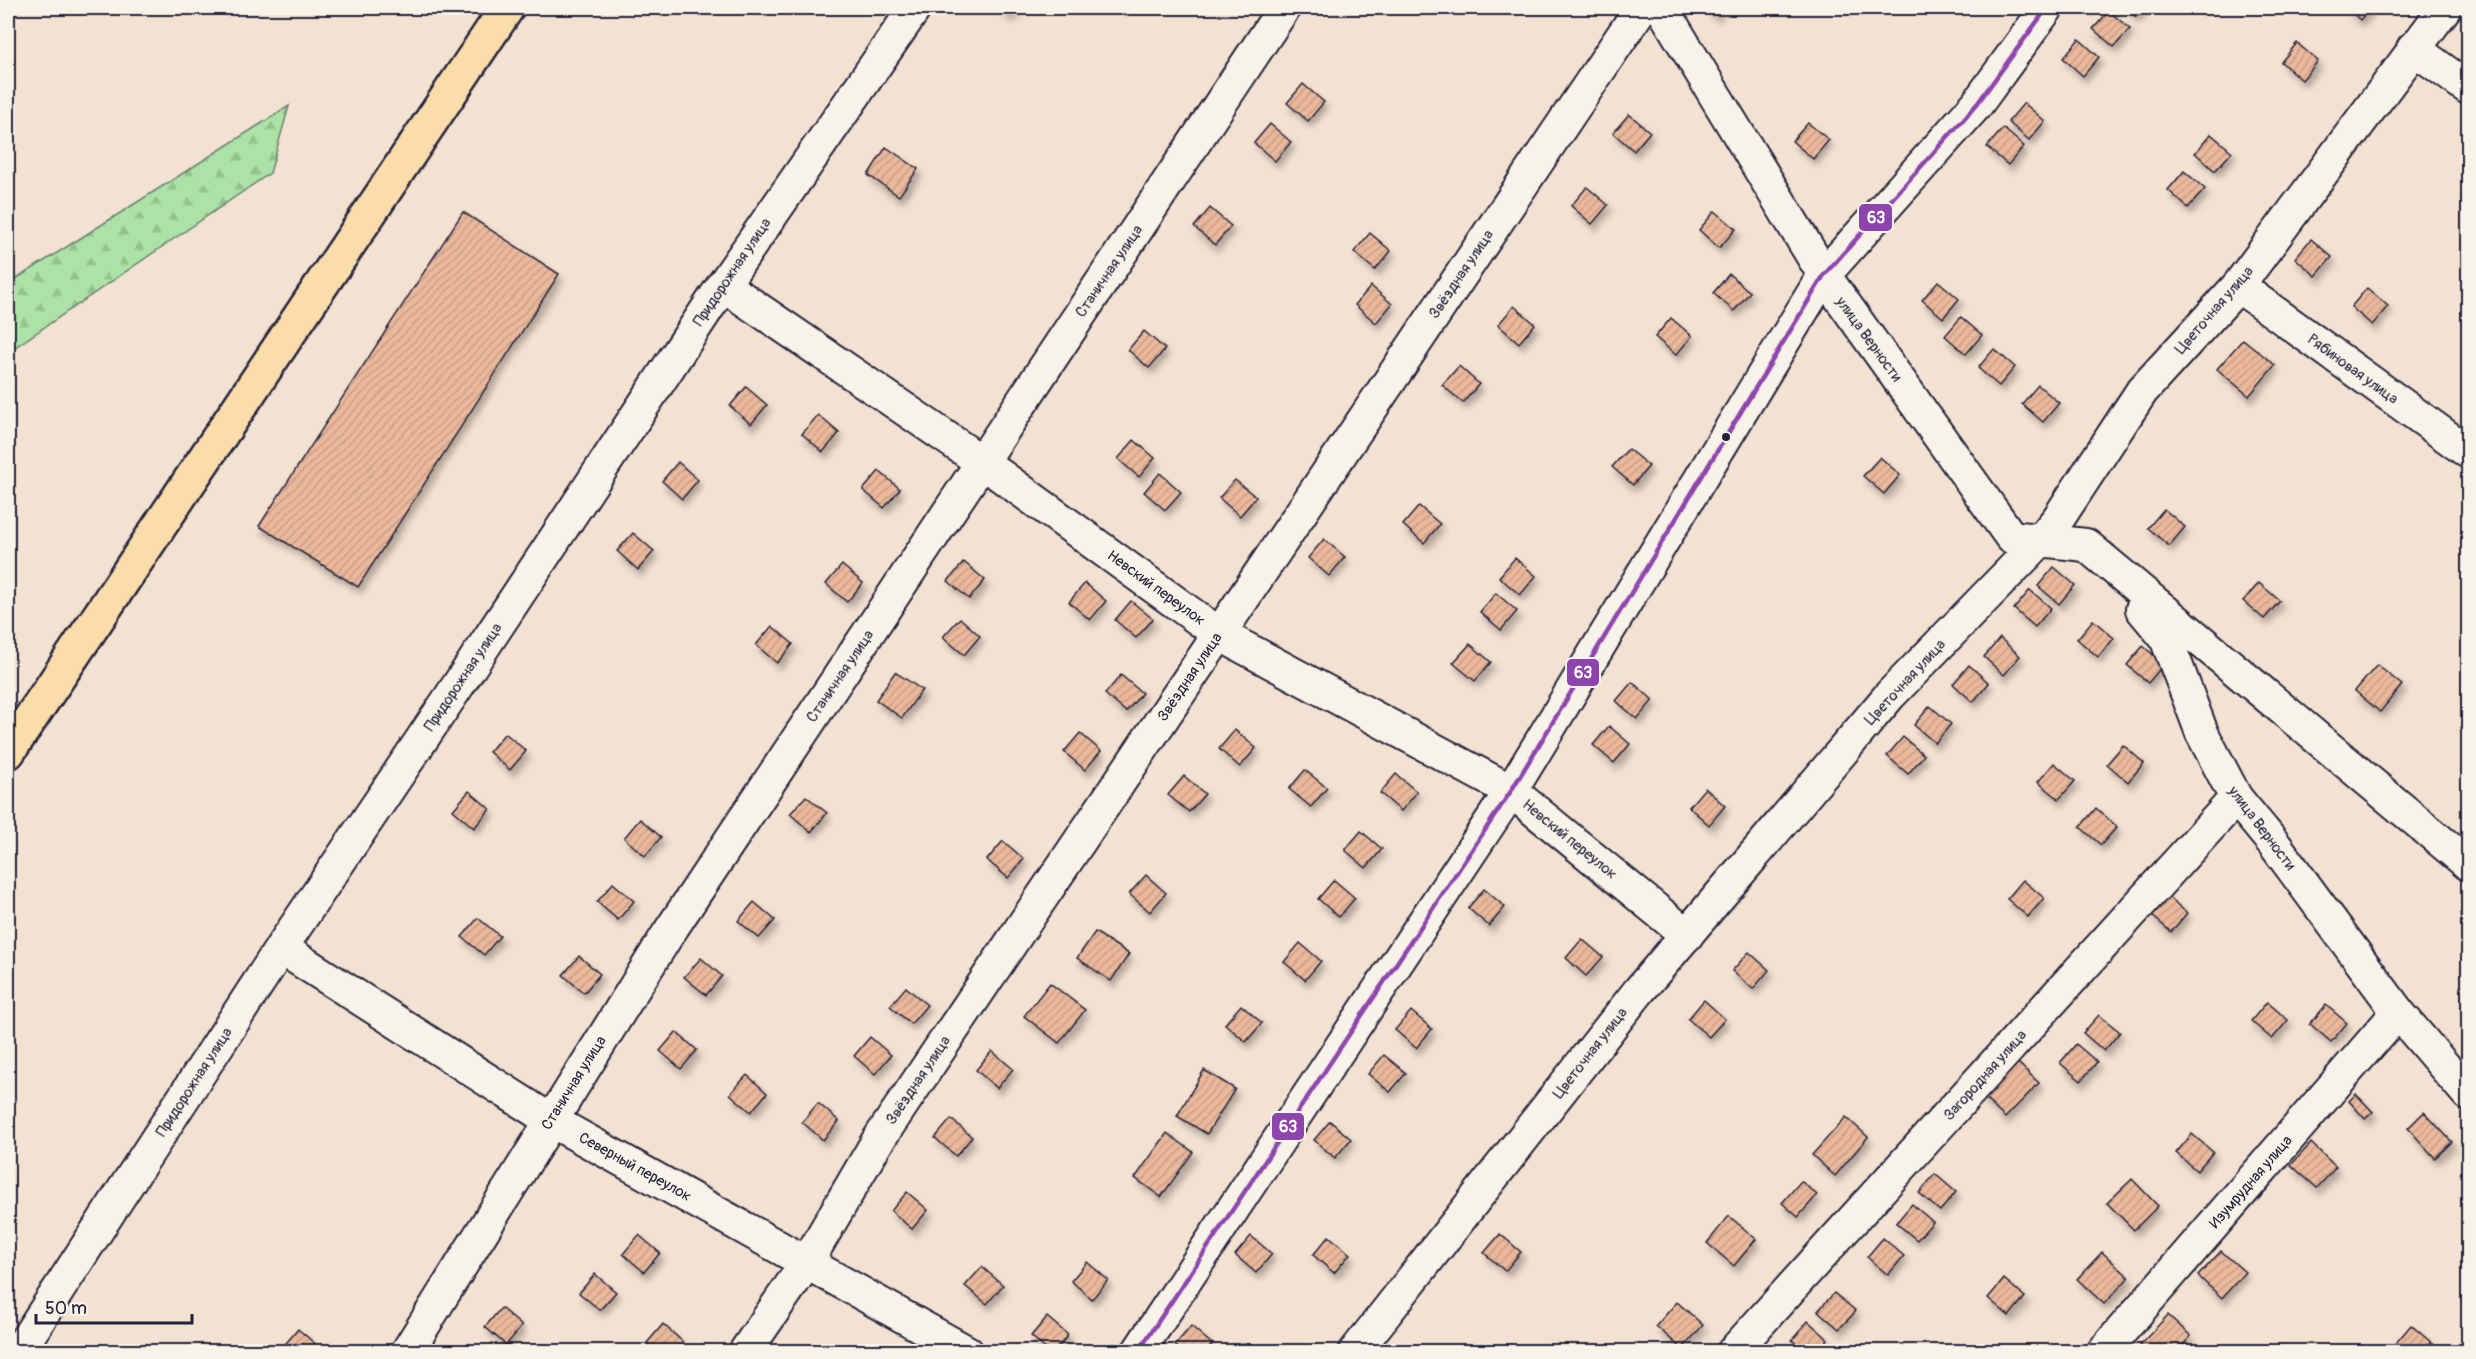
<svg xmlns="http://www.w3.org/2000/svg" width="2476" height="1359" viewBox="0 0 2476 1359" font-family="Pangolin,sans-serif">
<style>
.forest{fill:url(#forest-firs);stroke:#678270;stroke-width:1.5}
.building{fill:url(#building-hatch);stroke:#22223b;stroke-width:1.5;filter:url(#shadow)}
.lines{fill:none;stroke-linecap:round;stroke-linejoin:round}
.minor-casing{stroke:#22223b;stroke-width:36}
.highway-casing{stroke:#22223b;stroke-width:38}
.minor{stroke:#f7f3e8;stroke-width:32}
.highway{stroke:#fbddab;stroke-width:33}
.bus-1-casing{stroke:#f7f3e8;stroke-width:9}
.bus-1{stroke:#8e44ad;stroke-width:4.5}
.bus-dot{fill:#22223b;stroke:#f7f3e8;stroke-width:2}
.labels{text-anchor:middle;dominant-baseline:central;stroke-width:4.5;stroke-linejoin:round;paint-order:stroke}
.street-label{font-size:15px;fill:#22223b;stroke:#f7f3e8}
.line-badge{stroke:#f7f3e8;stroke-width:2}
.badge-label{font-size:16px;text-anchor:middle;font-weight:bold;fill:#fff}
</style>
<defs>
<pattern id="forest-firs" width="22" height="20" patternUnits="userSpaceOnUse" patternTransform="scale(1.5)"><rect width="22" height="20" fill="#ace2a5"/><path d="M5 1l3.5 6h-7zM16 11l3.5 6h-7z" fill="#94c28f"/></pattern>
<pattern id="building-hatch" width="6" height="6" patternUnits="userSpaceOnUse" patternTransform="scale(1.5)"><rect width="6" height="6" fill="#eab89b"/><path d="M-1 1l2-2M0 6l6-6M5 7l2-2" fill="none" stroke="#c89e86"/></pattern>
<filter id="shadow"><feDropShadow dx="3.5" dy="6" stdDeviation="3" flood-color="#0004"/></filter>
</defs>
<rect width="100%" height="100%" fill="#f3e1d1"/>
<filter id="ink" filterUnits="userSpaceOnUse"><feTurbulence type="fractalNoise" baseFrequency=".0167" numOctaves="2"/><feDisplacementMap in="SourceGraphic" scale="12" xChannelSelector="R" yChannelSelector="G"/><feConvolveMatrix kernelMatrix="1 2 1 2 8 2 1 2 1" color-interpolation-filters="sRGB"/></filter>
<g filter="url(#ink)">
<polygon class="forest" points="289,106 270,173 8,352 8,284"/>
<g class="building">
<polygon points="1000,8 1017,8 1010,16"/>
<polygon points="1706,8 1722,8 1715,15"/>
<polygon points="2126,8 2144,8 2136,17"/>
<polygon points="2347,8 2371,8 2360,20"/>
<polygon points="2109,11 2130,29 2114,47 2093,29"/>
<polygon points="2079,39 2099,57 2083,76 2063,58"/>
<polygon points="2297,43 2318,61 2302,80 2281,62"/>
<polygon points="1303,84 1324,102 1308,121 1287,103"/>
<polygon points="2024,103 2045,121 2029,140 2008,122"/>
<polygon points="1629,114 1650,132 1634,151 1613,133"/>
<polygon points="1808,123 1829,140 1813,159 1792,141"/>
<polygon points="1270,124 1291,142 1275,161 1254,143"/>
<polygon points="2003,128 2024,146 2008,165 1987,147"/>
<polygon points="2211,134 2232,152 2215,171 2195,153"/>
<polygon points="886,147 918,169 899,196 868,175"/>
<polygon points="2184,171 2205,189 2188,208 2168,190"/>
<polygon points="1587,187 1608,205 1592,224 1571,206"/>
<polygon points="1210,208 1231,226 1215,245 1194,227"/>
<polygon points="1715,211 1736,229 1719,248 1699,230"/>
<polygon points="463,212 559,274 358,587 259,526"/>
<polygon points="1370,233 1391,251 1375,270 1354,252"/>
<polygon points="2311,239 2332,257 2316,276 2295,258"/>
<polygon points="1729,274 1750,292 1734,311 1713,293"/>
<polygon points="1938,281 1959,299 1943,318 1922,300"/>
<polygon points="1371,286 1392,304 1376,323 1355,305"/>
<polygon points="2367,288 2388,306 2372,325 2351,307"/>
<polygon points="1514,306 1535,324 1519,343 1498,325"/>
<polygon points="1961,317 1982,335 1966,354 1945,336"/>
<polygon points="1671,318 1692,336 1676,355 1655,337"/>
<polygon points="1144,331 1165,349 1149,368 1128,350"/>
<polygon points="2243,339 2275,365 2249,396 2217,369"/>
<polygon points="1994,349 2015,367 1999,386 1978,368"/>
<polygon points="1459,366 1479,384 1463,403 1442,385"/>
<polygon points="2038,385 2059,403 2043,422 2022,404"/>
<polygon points="746,387 767,405 751,424 730,406"/>
<polygon points="818,415 839,433 823,452 802,434"/>
<polygon points="1134,440 1155,458 1139,477 1118,459"/>
<polygon points="1628,449 1649,466 1633,485 1612,467"/>
<polygon points="1880,457 1900,475 1884,494 1863,476"/>
<polygon points="678,462 698,480 682,499 662,481"/>
<polygon points="879,471 900,489 884,508 863,490"/>
<polygon points="1160,473 1181,492 1165,510 1144,492"/>
<polygon points="1235,480 1256,497 1240,516 1219,498"/>
<polygon points="1419,506 1440,524 1424,543 1403,525"/>
<polygon points="2164,509 2185,527 2169,546 2148,528"/>
<polygon points="633,533 654,551 638,570 617,551"/>
<polygon points="1324,539 1345,557 1329,576 1308,558"/>
<polygon points="1515,558 1536,576 1520,595 1499,577"/>
<polygon points="964,562 985,580 969,599 948,581"/>
<polygon points="842,565 863,583 847,602 826,584"/>
<polygon points="2054,567 2075,585 2059,604 2038,586"/>
<polygon points="1085,583 1106,601 1090,620 1069,602"/>
<polygon points="2259,583 2280,601 2264,619 2243,601"/>
<polygon points="2030,590 2051,608 2035,627 2014,609"/>
<polygon points="1496,593 1517,611 1501,630 1480,612"/>
<polygon points="1131,601 1153,619 1136,638 1115,620"/>
<polygon points="960,618 980,636 964,655 943,637"/>
<polygon points="2093,620 2114,638 2098,657 2077,639"/>
<polygon points="772,626 793,644 777,663 756,645"/>
<polygon points="2000,638 2020,656 2004,675 1984,657"/>
<polygon points="1470,644 1491,662 1475,681 1453,663"/>
<polygon points="2143,646 2164,664 2148,683 2127,665"/>
<polygon points="1969,665 1989,683 1973,702 1953,684"/>
<polygon points="2377,665 2402,685 2380,712 2355,691"/>
<polygon points="895,672 922,690 902,718 876,700"/>
<polygon points="1121,675 1142,693 1126,712 1105,694"/>
<polygon points="1632,682 1653,700 1637,719 1616,701"/>
<polygon points="1930,706 1951,724 1935,743 1914,725"/>
<polygon points="1609,726 1630,744 1614,763 1593,745"/>
<polygon points="1235,730 1256,748 1240,767 1219,749"/>
<polygon points="505,733 526,751 510,770 489,752"/>
<polygon points="1080,733 1101,751 1085,770 1064,752"/>
<polygon points="1903,737 1924,755 1908,774 1887,756"/>
<polygon points="2123,745 2144,763 2128,782 2107,764"/>
<polygon points="2054,763 2075,781 2059,799 2038,782"/>
<polygon points="1305,770 1327,788 1311,807 1289,789"/>
<polygon points="1396,774 1417,792 1401,811 1380,793"/>
<polygon points="1184,776 1205,794 1189,812 1168,795"/>
<polygon points="1705,788 1725,806 1709,825 1689,807"/>
<polygon points="469,791 490,809 474,828 453,810"/>
<polygon points="806,796 827,813 811,832 790,814"/>
<polygon points="2096,808 2117,827 2101,845 2080,827"/>
<polygon points="640,819 661,837 645,856 624,838"/>
<polygon points="1361,831 1382,849 1366,868 1345,850"/>
<polygon points="1003,841 1024,859 1008,878 987,860"/>
<polygon points="1146,875 1166,893 1150,912 1129,894"/>
<polygon points="1334,880 1355,898 1339,917 1318,899"/>
<polygon points="2023,880 2044,898 2028,917 2007,899"/>
<polygon points="613,883 634,901 618,920 597,902"/>
<polygon points="1484,889 1505,907 1489,926 1468,908"/>
<polygon points="2166,895 2187,913 2171,932 2150,914"/>
<polygon points="754,902 775,920 759,938 738,921"/>
<polygon points="478,918 500,936 484,955 462,937"/>
<polygon points="1095,932 1129,954 1111,981 1077,958"/>
<polygon points="1582,939 1603,957 1586,976 1566,958"/>
<polygon points="1300,943 1321,961 1305,980 1284,962"/>
<polygon points="1749,952 1769,970 1753,989 1732,971"/>
<polygon points="579,956 600,974 584,993 563,975"/>
<polygon points="701,958 722,976 706,995 684,977"/>
<polygon points="1050,983 1085,1010 1059,1043 1024,1016"/>
<polygon points="906,987 927,1005 911,1024 890,1006"/>
<polygon points="1704,1000 1725,1019 1709,1037 1688,1019"/>
<polygon points="2267,1002 2288,1020 2272,1039 2251,1021"/>
<polygon points="1241,1005 1262,1023 1246,1042 1225,1024"/>
<polygon points="2326,1005 2347,1023 2331,1042 2310,1024"/>
<polygon points="1411,1011 1432,1029 1416,1048 1395,1030"/>
<polygon points="2099,1015 2120,1032 2104,1051 2083,1033"/>
<polygon points="676,1032 697,1050 681,1069 660,1051"/>
<polygon points="870,1037 891,1055 875,1074 854,1056"/>
<polygon points="2076,1044 2097,1062 2081,1081 2060,1063"/>
<polygon points="992,1051 1013,1069 997,1088 976,1070"/>
<polygon points="1384,1055 1406,1073 1390,1092 1368,1074"/>
<polygon points="2015,1060 2039,1083 2005,1118 1981,1095"/>
<polygon points="1204,1070 1235,1089 1207,1134 1177,1116"/>
<polygon points="747,1075 767,1093 751,1112 730,1094"/>
<polygon points="2356,1094 2373,1112 2365,1119 2349,1101"/>
<polygon points="818,1103 839,1121 823,1140 802,1122"/>
<polygon points="2424,1112 2452,1142 2435,1158 2408,1128"/>
<polygon points="1846,1117 1868,1137 1835,1176 1812,1155"/>
<polygon points="951,1119 972,1137 956,1156 935,1138"/>
<polygon points="1330,1121 1351,1139 1335,1158 1314,1140"/>
<polygon points="1167,1133 1193,1152 1161,1197 1135,1178"/>
<polygon points="2192,1134 2213,1152 2197,1171 2176,1153"/>
<polygon points="2311,1143 2336,1167 2317,1188 2291,1165"/>
<polygon points="1935,1174 1956,1192 1940,1211 1919,1193"/>
<polygon points="2132,1179 2158,1206 2134,1230 2107,1203"/>
<polygon points="1801,1181 1817,1195 1798,1217 1782,1203"/>
<polygon points="907,1192 928,1210 912,1229 891,1211"/>
<polygon points="1912,1204 1933,1222 1917,1240 1896,1223"/>
<polygon points="1729,1216 1756,1239 1734,1266 1707,1243"/>
<polygon points="1500,1234 1521,1252 1505,1271 1484,1253"/>
<polygon points="639,1235 660,1253 644,1272 623,1254"/>
<polygon points="1251,1236 1272,1254 1256,1273 1235,1255"/>
<polygon points="1329,1236 1350,1254 1334,1273 1313,1255"/>
<polygon points="1883,1238 1904,1256 1888,1275 1867,1257"/>
<polygon points="2221,1251 2245,1272 2222,1298 2198,1276"/>
<polygon points="2102,1252 2129,1277 2104,1304 2077,1279"/>
<polygon points="1087,1262 1108,1280 1092,1299 1071,1281"/>
<polygon points="982,1267 1003,1285 987,1304 965,1286"/>
<polygon points="595,1274 616,1292 600,1310 579,1293"/>
<polygon points="2004,1279 2025,1297 2009,1316 1988,1298"/>
<polygon points="1834,1293 1856,1311 1839,1329 1818,1311"/>
<polygon points="1677,1302 1703,1325 1682,1349 1656,1326"/>
<polygon points="501,1308 522,1326 506,1345 485,1327"/>
<polygon points="2168,1315 2191,1336 2176,1352 2147,1352 2140,1345"/>
<polygon points="1047,1317 1068,1335 1054,1352 1049,1352 1031,1336"/>
<polygon points="1808,1321 1828,1339 1818,1352 1805,1352 1792,1340"/>
<polygon points="663,1324 683,1342 675,1352 657,1352 647,1343"/>
<polygon points="2411,1325 2432,1343 2425,1352 2404,1352 2395,1344"/>
<polygon points="1191,1326 1212,1344 1206,1352 1182,1352 1175,1345"/>
<polygon points="298,1329 319,1347 315,1352 286,1352 282,1348"/>
</g>
<g class="lines">
<defs>
<g id="minor">
<polyline points="1662,8 1824,275 2011,537 2086,545 2468,864"/>
<polyline points="2413,48 2468,88"/>
<polyline points="723,285 982,462 1219,634 1511,791 1687,935"/>
<polyline points="2238,286 2468,452"/>
<polyline points="2142,609 2166,638 2202,733 2236,798 2275,845 2398,1012 2468,1094"/>
<polyline points="281,948 550,1120 967,1352"/>
<polyline points="18,1352 281,948 449,699 723,285 915,8"/>
<polyline points="407,1352 668,934 1284,8"/>
<polyline points="745,1352 807,1262 877,1142 1641,8"/>
<polyline points="1138,1352 1511,791 1824,275 1977,104 2047,8"/>
<polyline points="1355,1352 1638,992 1890,695 2040,541 2058,519 2142,391 2238,286 2445,8"/>
<polyline points="1733,1352 2236,798"/>
<polyline points="2103,1352 2398,1012"/>
</g>
<polyline id="highway" points="8,752 507,8"/>
</defs>
<use href="#minor" class="minor-casing"/>
<use href="#highway" class="highway-casing"/>
<use href="#minor" class="minor"/>
<use href="#highway" class="highway"/>
<defs>
<polyline id="bus-1" points="1138,1352 1511,791 1824,275 1977,104 2047,8"/>
</defs>
<use href="#bus-1" class="bus-1-casing"/>
<use href="#bus-1" class="bus-1"/>
</g>
</g>
<circle class="bus-dot" cx="1726" cy="437" r="5"/>
<g class="labels">
<g class="street-label">
<text transform="translate(1109 271) rotate(-56)">Станичная улица</text>
<text transform="translate(732 272) rotate(-56)">Придорожная улица</text>
<text transform="translate(1461 274) rotate(-56)">Звёздная улица</text>
<text transform="translate(2214 310) rotate(-49)">Цветочная улица</text>
<text transform="translate(1869 339) rotate(54)">улица Верности</text>
<text transform="translate(2353 369) rotate(36)">Рябиновая улица</text>
<text transform="translate(1156 588) rotate(36)">Невский переулок</text>
<text transform="translate(840 676) rotate(-56)">Станичная улица</text>
<text transform="translate(463 677) rotate(-56)">Придорожная улица</text>
<text transform="translate(1190 677) rotate(-56)">Звёздная улица</text>
<text transform="translate(1905 682) rotate(-47)">Цветочная улица</text>
<text transform="translate(2262 828) rotate(53)">улица Верности</text>
<text transform="translate(1570 839) rotate(39)">Невский переулок</text>
<text transform="translate(1590 1053) rotate(-52)">Цветочная улица</text>
<text transform="translate(1985 1075) rotate(-48)">Загородная улица</text>
<text transform="translate(918 1080) rotate(-56)">Звёздная улица</text>
<text transform="translate(194 1082) rotate(-57)">Придорожная улица</text>
<text transform="translate(574 1083) rotate(-58)">Станичная улица</text>
<text transform="translate(635 1167) rotate(29)">Северный переулок</text>
<text transform="translate(2251 1182) rotate(-49)">Изумрудная улица</text>
</g>
</g>
<g class="line-badge">
<rect x="1858" y="203" width="35" height="29" rx="6" fill="#8e44ad"/>
<rect x="1566" y="658" width="34" height="29" rx="6" fill="#8e44ad"/>
<rect x="1271" y="1112" width="34" height="29" rx="6" fill="#8e44ad"/>
</g>
<g class="badge-label">
<text x="1876" y="223">63</text>
<text x="1583" y="678">63</text>
<text x="1288" y="1132">63</text>
</g>
<rect width="2476" height="1359" fill="none" stroke="#f7f3e8" stroke-width="30"/>
<rect x="15" y="15" width="2446" height="1329" fill="none" stroke="#22223b" stroke-width="2" filter="url(#ink)"/>
<path d="M36 1314v9h156v-9" fill="none" stroke="#22223b" stroke-width="3"/>
<text x="45" y="1314" font-size="18" fill="#22223b" stroke="#f7f3e8" stroke-width="4.5" paint-order="stroke">50 m</text>
</svg>
